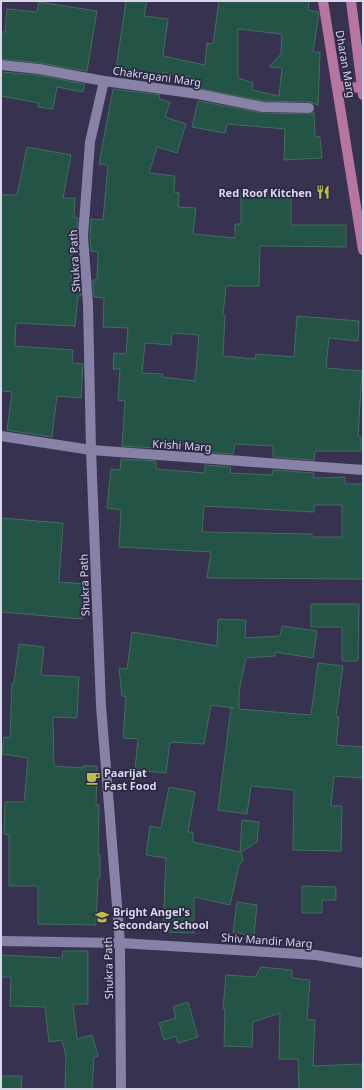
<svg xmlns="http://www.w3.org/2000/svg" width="364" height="1090" viewBox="0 0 364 1090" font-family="'Noto Sans',sans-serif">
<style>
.building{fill:#245446;stroke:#436d5f;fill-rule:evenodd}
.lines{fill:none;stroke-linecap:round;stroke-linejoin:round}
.minor{stroke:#8883a6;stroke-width:10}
.major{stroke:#b775a2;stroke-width:10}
.labels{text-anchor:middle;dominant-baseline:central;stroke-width:3.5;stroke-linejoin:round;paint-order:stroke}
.street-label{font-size:11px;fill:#d9d7ea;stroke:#2d2845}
.poi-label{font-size:11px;font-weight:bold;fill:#d9d7ea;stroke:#2d2845;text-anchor:start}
</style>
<rect width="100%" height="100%" fill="#373250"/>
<g class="building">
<path d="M126,1h21l-3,15 24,3 -5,37 42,9 2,-22 6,1 6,-43h90l-1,9 10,2 1,2 -6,38h7l-2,53 -9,-3 -45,-1 -72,-14 2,-9 -31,-6 -1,10 -47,-6zM238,29l44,5 -1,20 -12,13 13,1 -3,28 -27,-6 1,-7 -15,-5z"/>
<polygon points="39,2 97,11 87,71 40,63 1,59 1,32 5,32 7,9 37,12"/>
<polygon points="1,72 38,75 85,84 83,92 57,87 53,109 38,107 39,103 1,96"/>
<path d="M113,89l47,6 -1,4 11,3 -5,15 21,7 -9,29 -20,-6 -8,26 26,3 -1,16 5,1 -1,14 18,1 -3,26 42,4v-14h6v-34h50v35h55v22l-86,-1 -1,40h-33l-3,29 2,1 -2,40 32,3 1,-5 38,3 3,-41 62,5 -1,20 -29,-3 -3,30 36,3 -4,65 3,1v14h-46l-1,9 -41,-3v-11l-38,-2 -2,10 -27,-2v-4l-48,-7 -1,7 -35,-2 3,-45 -7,-1 2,-31h-7l1,-16 12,1 2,-26 -25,-1 1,-29 -10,-1 -1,-17h4l1,-28 -7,-1 -1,-15 1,-17 12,1 5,-55 -9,-1zM172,333l27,2 -4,46 -33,-4 1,-3 -21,-1 3,-30 26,2z"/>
<polygon points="198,101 263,113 309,114 314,112 315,136 320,137 322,158 284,160 285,129 227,124 225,133 192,127"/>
<polygon points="27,147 71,155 63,198 75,198 74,217 78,218 77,249 72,248 71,278 80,279 81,296 78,296 75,326 16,323 15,346 73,350 72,363 83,364 81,398 57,396 52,437 7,430 12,392 1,391 1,195 17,195"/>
<path d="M121,459l35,2v8l49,4v-8l26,2 -1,6 42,2 1,-5 41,3 -1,5 32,-1v7h18v95l-156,-1 4,-26 -92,-5 2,-37 -14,-2 4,-39 9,1zM314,505h28v32h-30v-3l-110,-2 2,-26 110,6z"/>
<polygon points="1,518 63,523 59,582 85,584 82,619 1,612"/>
<polygon points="311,604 359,604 358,661 342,661 342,627 311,627"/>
<polygon points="218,619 246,620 245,638 280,636 282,626 317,631 313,658 275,652 275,656 246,658 239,691 239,709 311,715 318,663 343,666 336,717 339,717 336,745 363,747 363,778 334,776 331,806 342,806 341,851 293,850 294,790 251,786 247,814 218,810 231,708 234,708 211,705 204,744 170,742 166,773 135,770 138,739 123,738 126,697 122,696 119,668 127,669 132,632 217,646"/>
<polygon points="19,644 44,647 41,675 79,677 77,718 53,717 54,766 83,768 83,766 97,766 96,805 99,805 98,855 100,855 100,878 98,878 96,925 38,924 38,886 9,886 9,835 4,834 5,802 24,802 28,758 2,754 4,737 10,738 12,683 14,683"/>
<polygon points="169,787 195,792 188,832 193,832 193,842 240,852 242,820 259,822 257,842 241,852 243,860 239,865 230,905 194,897 194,933 163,932 166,858 146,855 150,826 161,828"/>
<polygon points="302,886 336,887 336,900 322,900 322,913 302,913"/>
<polygon points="237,902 257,905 254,936 233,932"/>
<polygon points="63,951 88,951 88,1004 73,1004 77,1039 92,1035 98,1056 94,1057 92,1089 65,1089 66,1056 62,1040 49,1042 45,1007 10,1006 11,977 1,977 1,955 62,958"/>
<polygon points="261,967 292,970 292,978 310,980 307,1020 315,1020 313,1066 362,1064 363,1089 299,1089 298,1059 279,1059 280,1013 253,1022 252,1047 224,1046 225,1009 223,1009 226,975 255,977"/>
<polygon points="188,1002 198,1037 178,1043 176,1036 164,1040 159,1023 176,1018 173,1007"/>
<polygon points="1,1076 22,1076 21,1089 1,1089"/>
</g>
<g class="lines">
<g class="minor">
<polyline points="1,65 39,69 104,81 198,94 263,107 309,108"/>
<polyline points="104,81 90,142 83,236 88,304 91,450 101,706 120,943 121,1089"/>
<polyline points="1,436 91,450 363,470"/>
<polyline points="1,941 120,943 316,955 363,963"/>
</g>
<g class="major">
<polyline points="323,1 363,250"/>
<polyline points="351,1 363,95"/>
<polyline points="338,86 363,88"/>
</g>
</g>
<defs>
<symbol id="restaurant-bare" viewBox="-9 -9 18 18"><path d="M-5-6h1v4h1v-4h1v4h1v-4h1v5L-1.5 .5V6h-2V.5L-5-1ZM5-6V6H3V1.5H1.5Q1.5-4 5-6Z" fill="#bbc044" stroke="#2d2845" stroke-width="2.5" paint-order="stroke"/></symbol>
<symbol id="cafe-bare" viewBox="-9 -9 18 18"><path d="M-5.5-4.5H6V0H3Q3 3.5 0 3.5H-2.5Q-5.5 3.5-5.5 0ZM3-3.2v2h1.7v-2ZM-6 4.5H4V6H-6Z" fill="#bbc044" stroke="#2d2845" stroke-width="2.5" paint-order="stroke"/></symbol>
<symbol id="school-bare" viewBox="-9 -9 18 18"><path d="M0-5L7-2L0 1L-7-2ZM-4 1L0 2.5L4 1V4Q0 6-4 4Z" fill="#bbc044" stroke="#2d2845" stroke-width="2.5" paint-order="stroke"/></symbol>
</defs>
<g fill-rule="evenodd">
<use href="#restaurant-bare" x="313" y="182" width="20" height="20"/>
<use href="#cafe-bare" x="83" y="768" width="20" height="20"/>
<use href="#school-bare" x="92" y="907" width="20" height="20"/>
</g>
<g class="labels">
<g class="street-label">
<text transform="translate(346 64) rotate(80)">Dharan Marg</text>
<text transform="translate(157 76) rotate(8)">Chakrapani Marg</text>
<text transform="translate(74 261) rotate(-93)">Shukra Path</text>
<text transform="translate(182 445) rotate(4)">Krishi Marg</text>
<text transform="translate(84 585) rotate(-92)">Shukra Path</text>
<text transform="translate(267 940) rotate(4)">Shiv Mandir Marg</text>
<text transform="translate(108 968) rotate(-91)">Shukra Path</text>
</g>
<g class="poi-label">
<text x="312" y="192" text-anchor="end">Red Roof Kitchen</text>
<text x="104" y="772">Paarijat<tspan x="104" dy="13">Fast Food</tspan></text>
<text x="113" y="911">Bright Angel's<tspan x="113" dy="13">Secondary School</tspan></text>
</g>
</g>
<rect width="364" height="1090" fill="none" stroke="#d9d7ea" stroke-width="4"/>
</svg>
